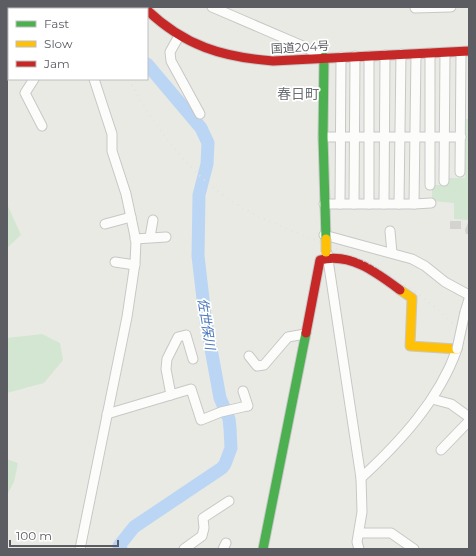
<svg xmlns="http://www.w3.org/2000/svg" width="476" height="556" viewBox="0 0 476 556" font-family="Montserrat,'Noto Sans JP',sans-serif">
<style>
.green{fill:#d3e6d2}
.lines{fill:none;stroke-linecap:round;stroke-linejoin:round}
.river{stroke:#bad6f4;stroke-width:13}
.building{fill:#d4d3d0}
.street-casing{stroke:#c7c7c7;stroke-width:11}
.fast-casing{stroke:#c8c8c8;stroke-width:11}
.slow-casing{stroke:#c8c8c8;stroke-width:11}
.jam-casing{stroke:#c8c8c8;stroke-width:11}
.street{stroke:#fcfcfb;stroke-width:9}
.fast{stroke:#4caf50;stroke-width:9}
.slow{stroke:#ffc107;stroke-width:9}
.jam{stroke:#c62828;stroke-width:9}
.rail{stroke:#e2e2e2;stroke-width:2;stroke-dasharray:1 5;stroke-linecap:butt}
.street-bridge-casing{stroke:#c7c7c7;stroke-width:11;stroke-linecap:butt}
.slow-bridge-casing{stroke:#c8c8c8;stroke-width:11;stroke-linecap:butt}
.street-bridge{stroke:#fcfcfb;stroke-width:9}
.slow-bridge{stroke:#ffc107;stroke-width:9}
.labels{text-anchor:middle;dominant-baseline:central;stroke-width:3.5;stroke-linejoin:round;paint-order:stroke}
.street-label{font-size:12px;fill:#5b5d62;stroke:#fff}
.water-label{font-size:13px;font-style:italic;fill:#4977bc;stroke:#fff}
.quarter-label{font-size:14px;fill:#6c6f74;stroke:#fff}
</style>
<rect width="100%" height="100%" fill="#eaeae5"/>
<g class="green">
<polygon points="465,119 469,119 469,220 454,219 454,203 432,201 432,185 446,185 447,178 465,178"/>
<polygon points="7,204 21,235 7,248"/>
<polygon points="42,334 60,343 63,360 44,383 7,393 7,338"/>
<polygon points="7,459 18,463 14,482 7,495"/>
</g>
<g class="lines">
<g class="river">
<polyline points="103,7 104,9"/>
<polyline points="121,549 119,546 134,527 222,468 225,464 231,448 230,428 229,419 220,398 205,316 198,256 199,195 207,164 208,143 201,128 147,64"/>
</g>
</g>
<g class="building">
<polygon points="469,220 469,234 466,234 465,230"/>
<rect x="450" y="221" width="11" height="8"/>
</g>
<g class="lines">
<defs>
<g id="street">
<polyline points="77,7 77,9"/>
<polyline points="212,7 305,47 323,57"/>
<polyline points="415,8 451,7"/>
<polyline points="179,36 170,52 171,61 200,114"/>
<polyline points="34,79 25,93 42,126"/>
<polyline points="323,137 461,137"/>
<polyline points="460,172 461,52"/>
<polyline points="444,181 445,53"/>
<polyline points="430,185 430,53"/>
<polyline points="324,204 414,204 416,54"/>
<polyline points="340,204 341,57"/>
<polyline points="354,204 355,56"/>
<polyline points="369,204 369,56"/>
<polyline points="384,204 385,55"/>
<polyline points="399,204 401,54"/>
<polyline points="414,204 431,203"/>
<polyline points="105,224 131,217"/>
<polyline points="390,231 392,253"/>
<polyline points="324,235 412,259 425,266 445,282 469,295"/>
<polyline points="150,237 153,220"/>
<polyline points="135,239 166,237"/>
<polyline points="327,253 361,478 362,512 357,542 359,549"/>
<polyline points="115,262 135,265"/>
<polyline points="465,312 469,299"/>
<polyline points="249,356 257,366 264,365 288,337 305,334"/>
<polyline points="243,391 248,406"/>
<polyline points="171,395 166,369 167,359 178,337 186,335 193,359"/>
<polyline points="432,399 451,404 469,417"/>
<polyline points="107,414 191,389 201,420 221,412 247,406"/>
<polyline points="441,450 469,421"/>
<path d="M361,478c39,-36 78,-78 96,-129"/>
<polyline points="359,533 391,533 414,549"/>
<polyline points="80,549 127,317 135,263 136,241 126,194 112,151 112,134 94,79"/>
<polyline points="184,549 202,536 204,528 203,518 229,501"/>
<polyline points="223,549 226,543"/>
</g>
<g id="fast">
<polyline points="324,57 323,137 326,239"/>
<polyline points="263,549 306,333"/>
</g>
<polyline id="slow" points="400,290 412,298 410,346 457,349"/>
<g id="jam">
<path d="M147,10c38,36 75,47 126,51l196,-10"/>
<path d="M306,333l14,-73c30,-8 57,13 80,30"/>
</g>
</defs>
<use href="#street" class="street-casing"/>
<use href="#fast" class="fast-casing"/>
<use href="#slow" class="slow-casing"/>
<use href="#jam" class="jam-casing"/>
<use href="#street" class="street"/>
<use href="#fast" class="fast"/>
<use href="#slow" class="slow"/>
<use href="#jam" class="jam"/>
<g class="rail">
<polyline points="89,7 90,9"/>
<path d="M129,79c28,56 73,111 131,138 38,18 79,30 116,50 35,18 65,44 93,72"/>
</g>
<defs>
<polyline id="street-bridge" points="457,349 465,312"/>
<polyline id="slow-bridge" points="326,239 326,252"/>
</defs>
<use href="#street-bridge" class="street-bridge-casing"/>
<use href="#slow-bridge" class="slow-bridge-casing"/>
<use href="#street-bridge" class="street-bridge"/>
<use href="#slow-bridge" class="slow-bridge"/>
</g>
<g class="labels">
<g class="street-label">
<text transform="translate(300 47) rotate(-3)">国道204号</text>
</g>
<g class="water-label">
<text transform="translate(207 324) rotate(81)">佐世保川</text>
</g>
<g class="quarter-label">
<text x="298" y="94">春日町</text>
</g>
</g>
<rect width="476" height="556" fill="none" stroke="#5b5d62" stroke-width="16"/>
<rect x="8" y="8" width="140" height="72" fill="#ffffff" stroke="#bdbec0"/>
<rect x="16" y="21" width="20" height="6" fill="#4caf50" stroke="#bdbec0"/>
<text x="44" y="28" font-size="12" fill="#5b5d62">Fast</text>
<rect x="16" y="41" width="20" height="6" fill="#ffc107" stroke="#bdbec0"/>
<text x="44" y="48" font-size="12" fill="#5b5d62">Slow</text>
<rect x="16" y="61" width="20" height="6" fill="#c62828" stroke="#bdbec0"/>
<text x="44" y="68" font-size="12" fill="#5b5d62">Jam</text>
<path d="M10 540v6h108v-6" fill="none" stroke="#5b5d62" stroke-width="2"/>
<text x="16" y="540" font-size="12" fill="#5b5d62" stroke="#ffffff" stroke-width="3" paint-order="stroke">100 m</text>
</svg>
